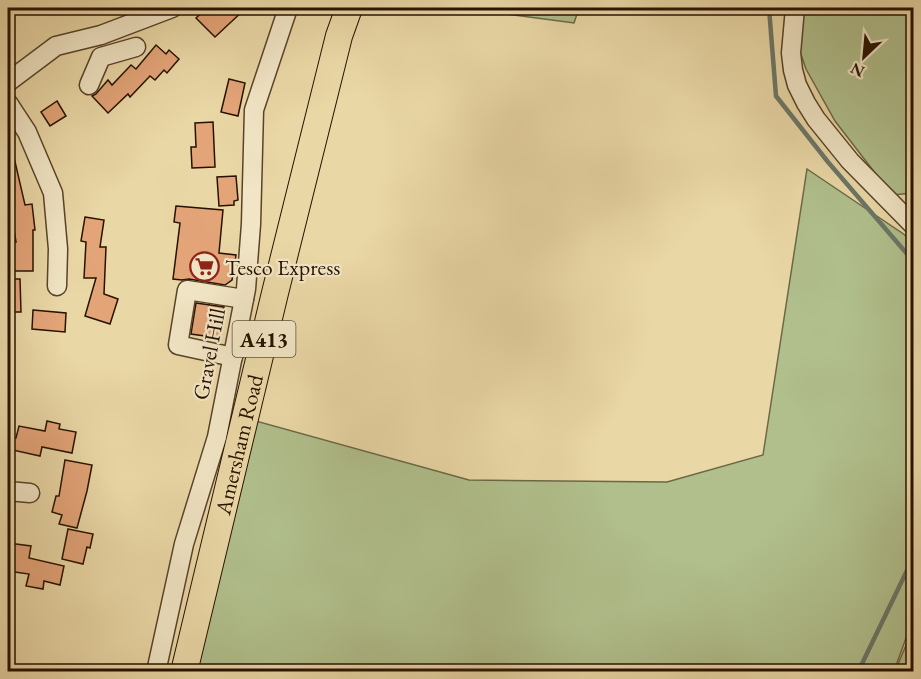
<svg xmlns="http://www.w3.org/2000/svg" width="921" height="679" viewBox="0 0 921 679" font-family="'EB Garamond',serif">
<style>
.green{fill:#b0bf8c;stroke:#6c6846;stroke-width:1.5}
.lines{fill:none;stroke-linecap:round;stroke-linejoin:round}
.stream{stroke:#6b7668;stroke-width:4.5}
.building{fill:#e3a478;stroke:#271200;stroke-width:1.5}
.minor-casing{stroke:#58432a;stroke-width:21}
.highway-casing{stroke:#271200;stroke-width:28}
.minor{stroke:#f1e5c5;stroke-width:18}
.highway{stroke:#ead7a6;stroke-width:26}
.labels{text-anchor:middle;dominant-baseline:central;stroke-width:4.5;stroke-linejoin:round;paint-order:stroke}
.shield{fill:#f1e5c5;stroke:#64513b;stroke-width:1.5}
.shield-label{font-size:21px;font-weight:bold;fill:#271200}
.poi-label{font-size:22px;fill:#271200;stroke:#f1e5c5;text-anchor:start}
.street-label{font-size:22px;fill:#271200;stroke:#f1e5c5}
</style>
<rect width="100%" height="100%" fill="#ead7a6"/>
<filter id="stains"><feTurbulence type="fractalNoise" baseFrequency=".00333" numOctaves="4"/><feColorMatrix values="0 0 0 0 .2 0 0 0 0 .09 0 0 0 0 .02 0 0 0 .5 -.17"/></filter>
<radialGradient id="worn" r=".72"><stop offset=".6" stop-color="#630" stop-opacity="0"/><stop offset="1" stop-color="#630" stop-opacity=".3"/></radialGradient>
<g class="green">
<polygon points="462,8 579,8 574,23"/>
<polygon points="800,8 913,8 913,193 892,195 835,121 806,69 796,40"/>
<polygon points="807,169 905,235 913,246 913,619 894,671 184,672 245,418 469,480 667,482 763,455"/>
<polygon points="913,629 913,671 895,671"/>
</g>
<g class="lines">
<g class="stream">
<polyline points="769,8 776,96 828,162 914,262"/>
<polyline points="914,338 908,366 914,391"/>
<polyline points="858,672 914,556"/>
</g>
</g>
<g class="building">
<polygon points="207,8 246,8 215,37 196,18"/>
<polygon points="156,45 166,54 169,50 179,59 167,73 164,70 155,80 150,76 130,97 128,94 108,113 92,96 96,94 108,80 112,85 131,65 136,69"/>
<polygon points="229,79 245,83 238,116 221,112"/>
<polygon points="57,101 66,116 50,126 41,112"/>
<polygon points="213,122 215,167 192,168 191,147 196,147 195,123"/>
<polygon points="8,153 13,153 25,205 32,204 35,230 33,230 33,271 12,271 12,242 16,242 9,198 8,198"/>
<polygon points="236,176 238,200 234,201 234,205 219,206 217,177"/>
<polygon points="176,206 223,210 219,253 236,255 232,280 225,285 189,279 182,280 173,279 180,223 174,222"/>
<polygon points="85,217 104,220 100,247 106,247 104,294 118,299 110,324 85,316 96,278 84,278 86,242 81,241"/>
<polygon points="8,279 20,279 21,312 8,312"/>
<polygon points="196,303 224,307 219,338 191,334"/>
<polygon points="33,310 66,313 65,332 32,329"/>
<polygon points="47,421 60,424 59,429 76,432 72,453 42,447 40,456 8,449 8,437 16,438 19,426 45,431"/>
<polygon points="65,460 92,465 87,491 77,528 59,524 62,515 52,512 56,496 59,496"/>
<polygon points="68,529 93,534 90,548 87,547 83,564 62,559"/>
<polygon points="8,543 31,546 29,558 64,566 60,585 44,581 43,589 26,586 29,574 8,571"/>
</g>
<g class="lines">
<defs>
<g id="minor">
<polyline points="795,8 791,53 793,70 797,85 806,103 816,119 850,161 914,226"/>
<polyline points="8,82 56,46 101,35 172,8"/>
<polyline points="89,85 101,57 136,47"/>
<polyline points="8,103 27,132 53,193 58,249 57,286"/>
<polyline points="233,357 178,345 187,290 244,299"/>
<polyline points="8,491 30,493"/>
<polyline points="156,672 184,544 217,437 246,289 251,224 254,110 288,8"/>
</g>
<g id="highway">
<path id="s1" d="M184,672l91,-379 64,-257 10,-28"/>
</g>
</defs>
<use href="#minor" class="minor-casing"/>
<use href="#highway" class="highway-casing"/>
<use href="#minor" class="minor"/>
<use href="#highway" class="highway"/>
</g>
<defs>
<symbol id="supermarket-ring" viewBox="-11 -11 22 22"><circle r="9.5" fill="#f1e5c5" stroke="#8f2418" stroke-width="1.5"/><path d="M-6-5.5h2.5l.6 2H6L4.5 2H-2.5L-4.4-4H-6ZM-1.5 3.2a1.3 1.3 0 1 0 .1 0ZM3 3.2a1.3 1.3 0 1 0 .1 0Z" fill="#8f2418"/></symbol>
</defs>
<g fill-rule="evenodd">
<use href="#supermarket-ring" x="188" y="250" width="33" height="33"/>
</g>
<g class="labels">
<rect class="shield" x="232.5" y="321" width="63" height="36" rx="4.5"/>
<g class="shield-label">
<text x="264" y="339">A413</text>
</g>
<g class="poi-label">
<text x="225" y="267">Tesco Express</text>
</g>
<g class="street-label">
<text transform="translate(209 354) rotate(-79)">Gravel Hill</text>
<text stroke="none"><textPath href="#s1" startOffset="234">Amersham Road</textPath></text>
</g>
</g>
<rect width="921" height="679" fill="none" stroke="#ead7a6" stroke-width="30"/>
<rect x="9" y="9" width="903" height="661" fill="none" stroke="#271200" stroke-width="3"/>
<rect x="15" y="15" width="891" height="649" fill="none" stroke="#271200" stroke-width="1.5"/>
<g transform="translate(864 57) rotate(206)" stroke="#f1e5c5" stroke-width="4.5" paint-order="stroke">
<path d="M0-4.5L10 22L0 15L-10 22Z" fill="#271200"/>
<text y="-9" font-size="16" font-weight="bold" text-anchor="middle" fill="#271200">N</text>
</g>
<rect width="100%" height="100%" filter="url(#stains)"/>
<rect width="100%" height="100%" fill="url(#worn)"/>
</svg>
